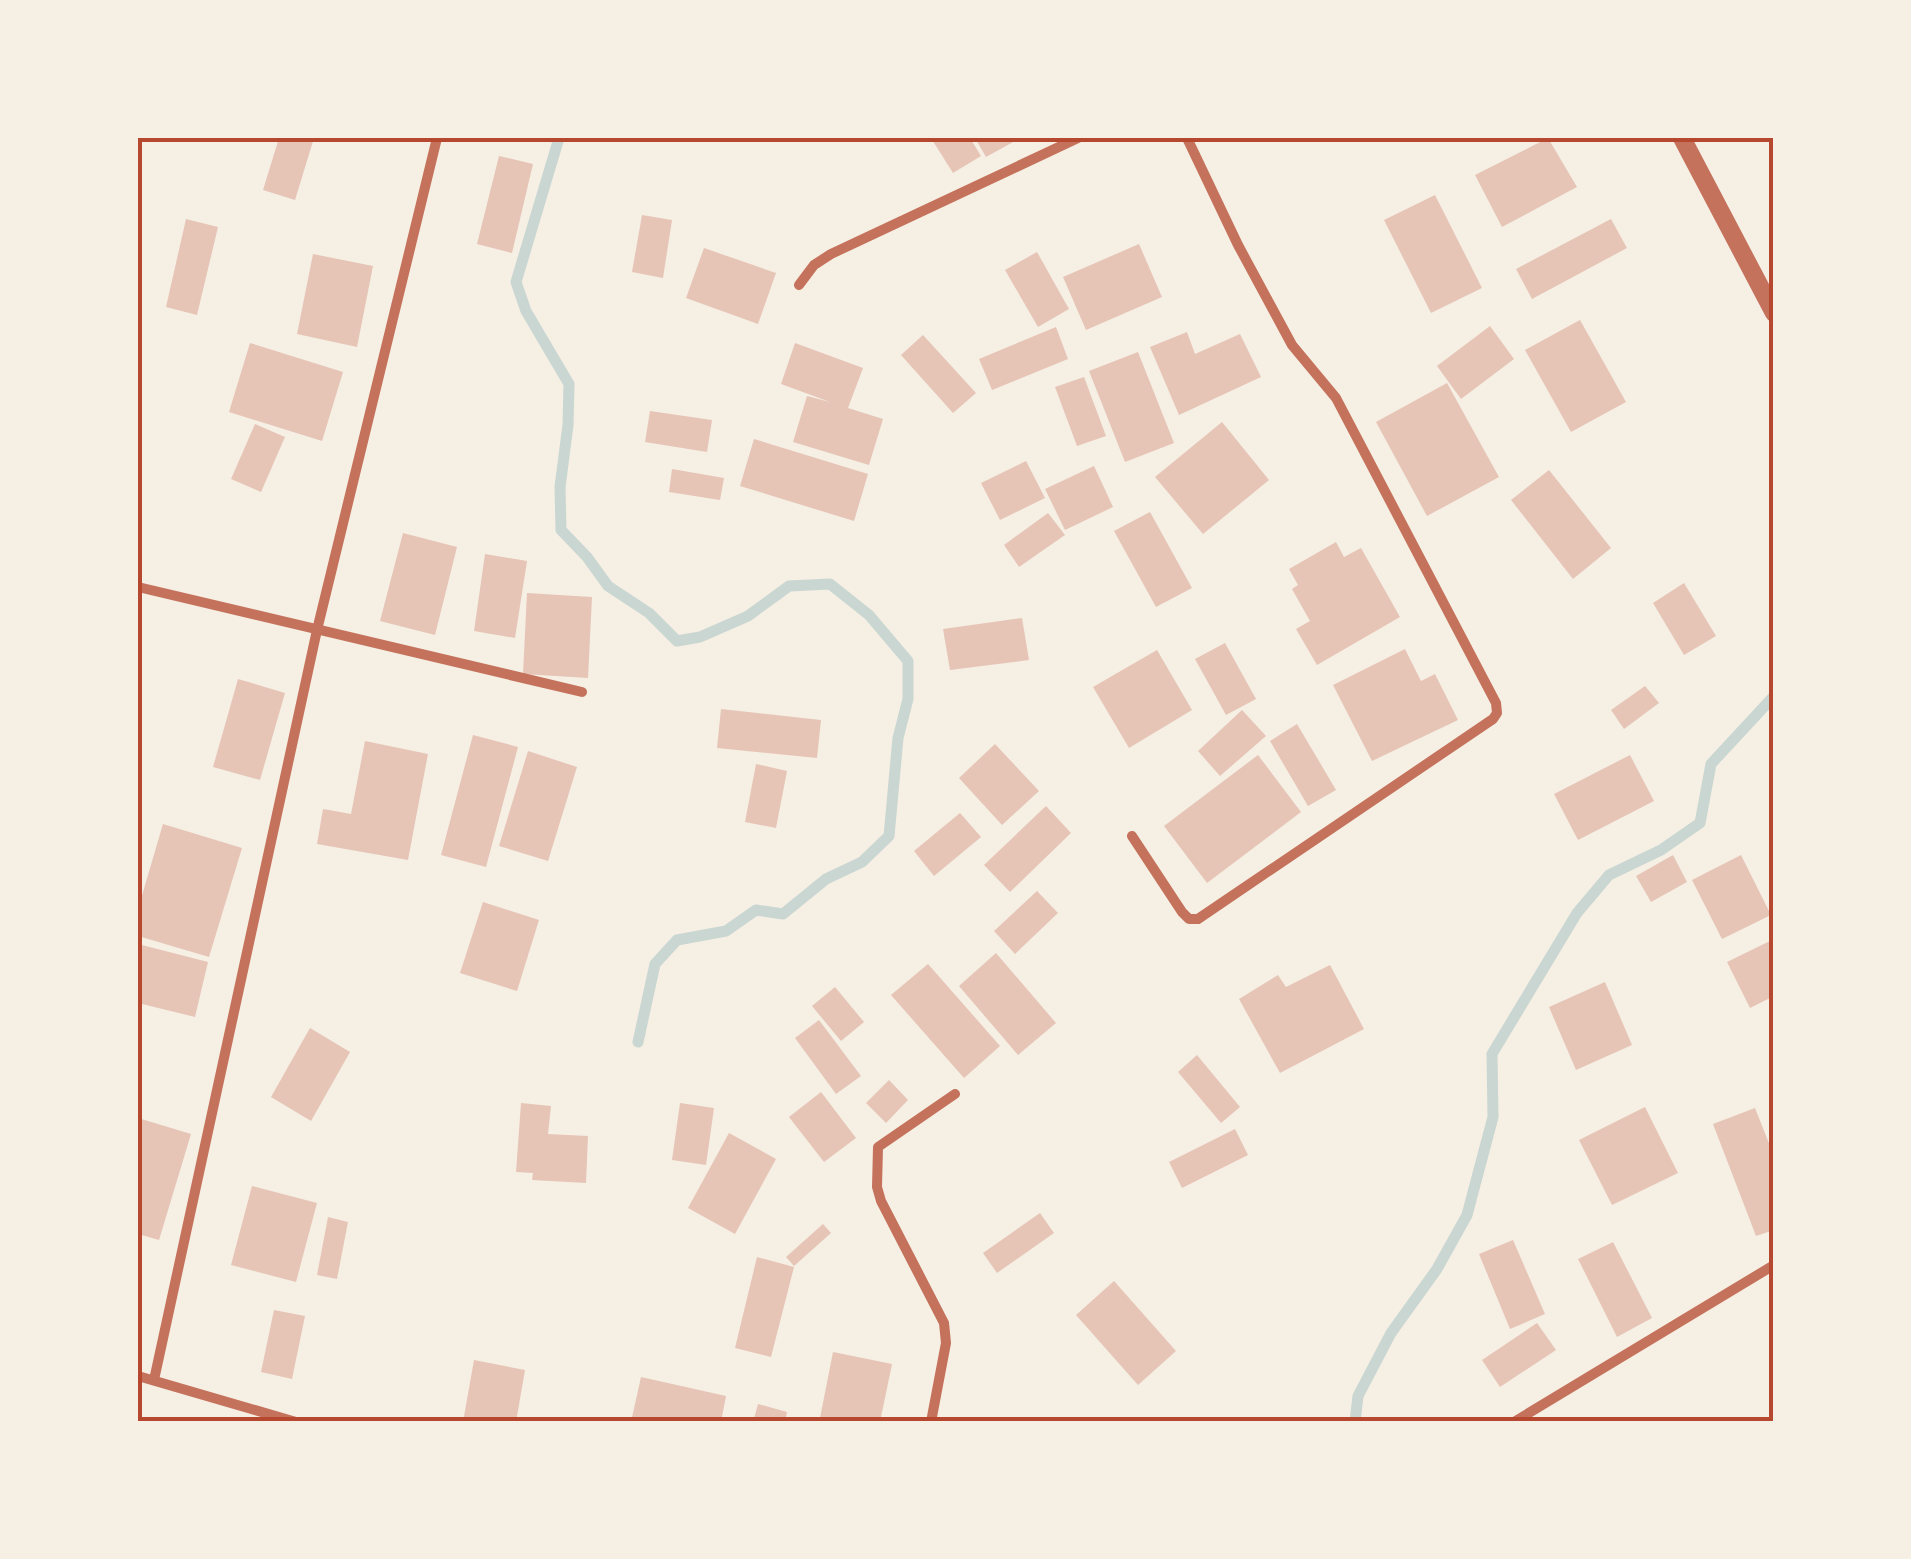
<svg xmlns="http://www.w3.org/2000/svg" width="1911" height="1559" viewBox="0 0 1911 1559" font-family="'Roboto Condensed',sans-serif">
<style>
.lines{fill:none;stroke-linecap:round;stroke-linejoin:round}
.stream{stroke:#c9d6d2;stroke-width:11}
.building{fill:#e6c5b7}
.minor{stroke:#c5725c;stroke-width:10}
.tertiary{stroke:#c5725c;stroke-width:18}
.neatline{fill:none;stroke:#b5482f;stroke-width:4}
</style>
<rect width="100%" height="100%" fill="#f6efe4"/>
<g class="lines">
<g class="stream">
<polyline points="559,138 516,282 526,311 569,384 568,425 560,487 561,530 587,557 608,586 649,613 677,641 700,637 748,616 789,586 830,584 869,615 908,661 908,699 898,738 889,836 862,862 826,879 783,914 756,910 726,931 677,940 655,964 638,1042"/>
<polyline points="1355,1422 1358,1396 1391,1333 1437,1269 1467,1215 1493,1117 1492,1054 1577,913 1609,875 1661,850 1700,823 1711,764 1774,696"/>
</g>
</g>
<g class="building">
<polygon points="279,138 314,138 295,200 263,190"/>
<polygon points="931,138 970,138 981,156 953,173"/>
<polygon points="975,138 1013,138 1015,141 986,157"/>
<polygon points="1548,138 1577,187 1502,227 1475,175"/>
<polygon points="499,156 533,164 512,253 477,244"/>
<polygon points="1435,195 1482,288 1431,313 1384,220"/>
<polygon points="642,215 672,220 663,278 632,272"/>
<polygon points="186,219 218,227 197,315 166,307"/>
<polygon points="1611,219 1627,248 1532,299 1516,269"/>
<polygon points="1139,244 1162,297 1086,330 1063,277"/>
<polygon points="704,248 776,273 758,324 686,298"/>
<polygon points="1037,252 1069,309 1038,327 1005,270"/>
<polygon points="313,254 373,266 357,347 297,334"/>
<polygon points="1580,320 1626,402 1571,432 1525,350"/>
<polygon points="1490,326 1514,359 1461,399 1437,366"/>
<polygon points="1056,327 1068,359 992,390 979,359"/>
<polygon points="1187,332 1195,354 1240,334 1261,377 1179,415 1150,347"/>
<polygon points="923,335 976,393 953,413 901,355"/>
<polygon points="250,343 343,372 322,441 229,412"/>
<polygon points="795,343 863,368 848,408 883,419 869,465 793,442 807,396 830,402 781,384"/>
<polygon points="1138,352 1174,443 1125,462 1089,371"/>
<polygon points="1084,377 1106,436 1077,446 1055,387"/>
<polygon points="1447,383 1499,477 1427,516 1376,422"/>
<polygon points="650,411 712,420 707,452 645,442"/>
<polygon points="1222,422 1269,480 1203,534 1155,477"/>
<polygon points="255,424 285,437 261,492 231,479"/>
<polygon points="754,439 868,474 854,521 740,486"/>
<polygon points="1026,461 1045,498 1000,520 981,483"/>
<polygon points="1094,466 1113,507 1065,530 1045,489"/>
<polygon points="672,469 724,478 720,500 669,492"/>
<polygon points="1549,470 1611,548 1573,579 1511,500"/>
<polygon points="1150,512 1192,588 1156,607 1114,531"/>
<polygon points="1048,513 1065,535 1019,567 1004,545"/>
<polygon points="403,533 457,547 435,635 380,621"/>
<polygon points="1336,542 1344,557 1361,548 1400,617 1317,665 1296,629 1310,621 1292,589 1298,585 1289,569"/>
<polygon points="485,554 527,561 515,638 474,631"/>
<polygon points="1684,583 1716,636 1684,655 1653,603"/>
<polygon points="527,593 592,597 588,678 523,674"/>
<polygon points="1022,618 1029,660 950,670 943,629"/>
<polygon points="1225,643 1256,699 1226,715 1195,659"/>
<polygon points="1405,649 1421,681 1435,674 1458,720 1372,761 1333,685"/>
<polygon points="1157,650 1192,710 1129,748 1093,687"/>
<polygon points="238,679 285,693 260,780 213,767"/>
<polygon points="1645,686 1659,703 1624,729 1611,710"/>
<polygon points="721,709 821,720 817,758 717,748"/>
<polygon points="1242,710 1266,736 1220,776 1198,751"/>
<polygon points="1297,724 1336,790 1308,806 1270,741"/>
<polygon points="473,735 518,747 486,867 441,855"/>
<polygon points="365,741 428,754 408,860 317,844 323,809 351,814"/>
<polygon points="995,744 1039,791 1002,825 959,778"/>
<polygon points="528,751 577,767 548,861 499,846"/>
<polygon points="1258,755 1301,812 1207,883 1164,826"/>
<polygon points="1630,755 1654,801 1578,840 1554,794"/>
<polygon points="756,764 787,771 776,828 745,822"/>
<polygon points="1046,806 1071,833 1010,892 984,865"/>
<polygon points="960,813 981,837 934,876 914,851"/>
<polygon points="163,824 242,848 209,957 138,936 138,909"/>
<polygon points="1673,855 1687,882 1651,902 1636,876"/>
<polygon points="1741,855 1771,915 1722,939 1692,880"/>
<polygon points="1037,891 1058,913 1015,954 994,931"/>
<polygon points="483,902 539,920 517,991 460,973"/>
<polygon points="1774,939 1774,996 1750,1008 1727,962"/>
<polygon points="138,944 208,962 195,1017 138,1003"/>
<polygon points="996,953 1056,1023 1018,1055 959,986"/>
<polygon points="928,964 1000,1046 964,1078 891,995"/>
<polygon points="1330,965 1364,1029 1280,1073 1239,999 1278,975 1286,987"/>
<polygon points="1605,982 1632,1045 1576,1070 1549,1007"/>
<polygon points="835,987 864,1022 841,1041 812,1006"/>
<polygon points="819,1020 861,1076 836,1094 795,1038"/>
<polygon points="310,1028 350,1052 311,1121 271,1097"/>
<polygon points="1197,1055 1240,1107 1221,1123 1178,1072"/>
<polygon points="889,1080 908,1100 886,1123 866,1103"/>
<polygon points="821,1092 856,1138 824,1162 789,1117"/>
<polygon points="521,1103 551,1106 548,1134 588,1136 586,1183 532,1180 533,1173 516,1172"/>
<polygon points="680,1103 714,1108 706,1165 672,1160"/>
<polygon points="1645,1107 1678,1173 1612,1205 1579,1140"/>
<polygon points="1755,1108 1774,1156 1774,1230 1756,1236 1713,1124"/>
<polygon points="138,1118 191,1134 159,1240 138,1234"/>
<polygon points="1235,1129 1248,1155 1182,1188 1169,1162"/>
<polygon points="729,1133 776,1159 735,1234 688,1208"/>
<polygon points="252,1186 317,1203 296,1282 231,1265"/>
<polygon points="1040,1213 1054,1233 997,1273 983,1253"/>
<polygon points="328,1217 348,1222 337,1279 317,1275"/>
<polygon points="823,1224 831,1233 794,1266 786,1257"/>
<polygon points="1513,1240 1545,1314 1510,1329 1479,1254"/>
<polygon points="1613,1242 1652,1318 1617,1337 1578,1259"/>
<polygon points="757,1257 794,1267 771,1357 735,1348"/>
<polygon points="1114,1281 1176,1351 1138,1385 1076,1315"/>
<polygon points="274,1310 305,1316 292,1379 261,1372"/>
<polygon points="1537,1323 1556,1350 1500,1387 1482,1360"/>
<polygon points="833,1352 892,1364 880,1422 820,1418"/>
<polygon points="474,1360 525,1370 516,1422 463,1422"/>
<polygon points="641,1377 726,1396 721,1422 631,1422"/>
<polygon points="758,1404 787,1412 785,1422 753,1422"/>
</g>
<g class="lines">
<g class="minor">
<polyline points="799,285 814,265 831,254 1078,138"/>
<polyline points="138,587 582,692"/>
<polyline points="1132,836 1182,912 1189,919 1198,919 1493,719 1497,713 1496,703 1336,398 1292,345 1238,245 1187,138"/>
<polyline points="138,1376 296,1422"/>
<polyline points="154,1380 317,630 437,138"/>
<polyline points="931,1422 946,1343 944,1323 881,1201 877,1187 878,1147 955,1094"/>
<polyline points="1514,1422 1774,1265"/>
</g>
<polyline class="tertiary" points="1682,138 1774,313"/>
</g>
<rect width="1911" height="1559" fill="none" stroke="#f6efe4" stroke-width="280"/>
<rect x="140" y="140" width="1631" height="1279" class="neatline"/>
</svg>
